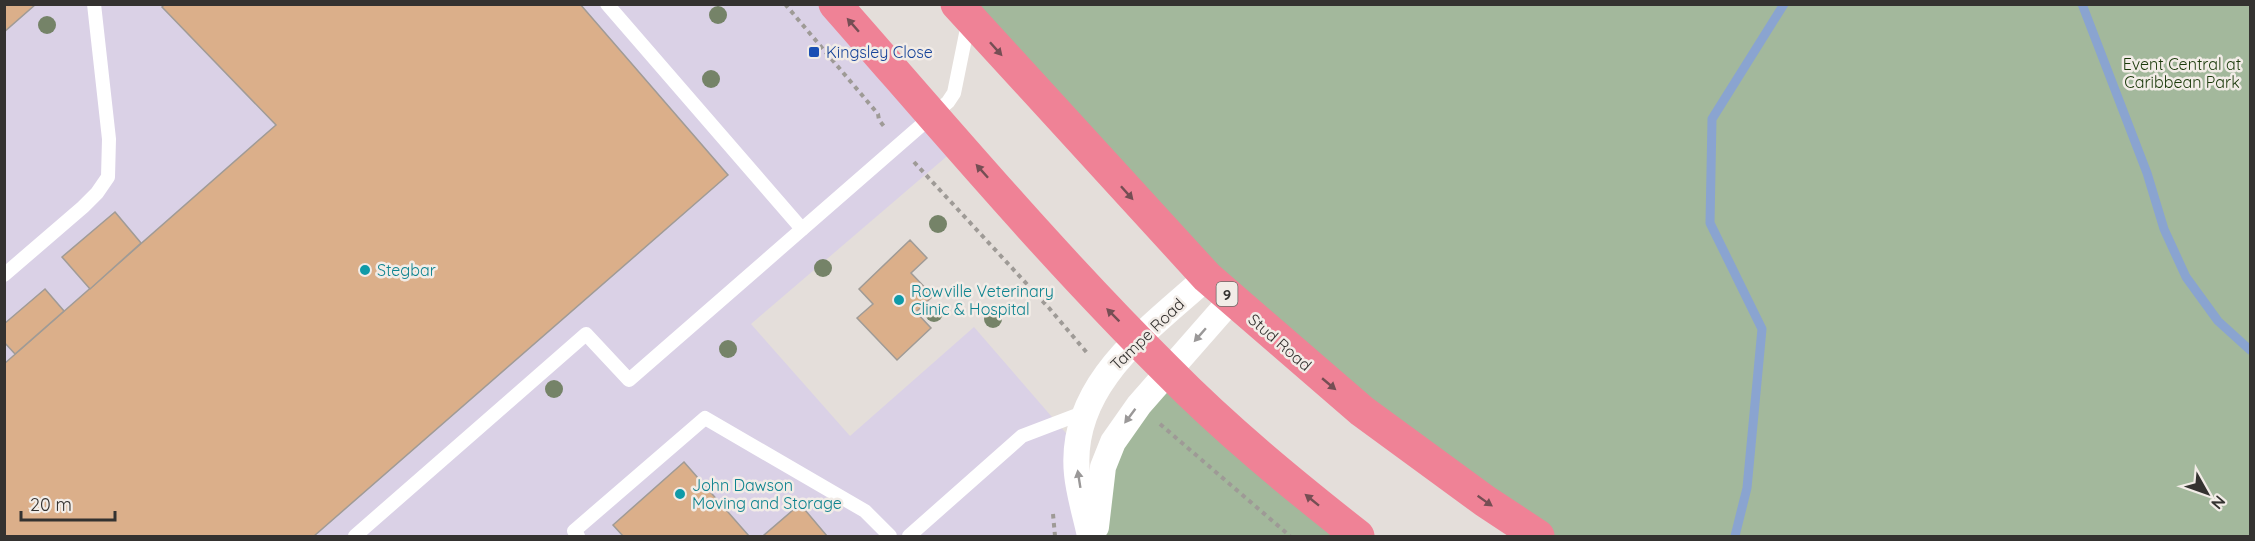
<svg xmlns="http://www.w3.org/2000/svg" width="2255" height="541" viewBox="0 0 2255 541" font-family="Quicksand,sans-serif">
<style>
.industrial{fill:#dad1e6}
.green{fill:#a3b89c}
.lines{fill:none;stroke-linecap:round;stroke-linejoin:round}
.stream{stroke:#8aa4d0;stroke-width:9}
.building{fill:#dbaf8a;stroke:#a09b96;stroke-width:1.5}
.path{stroke:#9e9a96;stroke-width:4;stroke-dasharray:4.5 4.5;stroke-linecap:butt}
.service{stroke:#fff;stroke-width:14}
.minor{stroke:#fff;stroke-width:26}
.trunk{stroke:#ef8296;stroke-width:33}
.tree{fill:#758368}
.oneway{fill:#754e54}
.oneway2{fill:#9a9898}
.transit-dot{fill:#1a4fb4;stroke:#f2ece7;stroke-width:2}
.culture-dot{fill:#0f9aa8;stroke:#f2ece7;stroke-width:2}
.labels{text-anchor:middle;dominant-baseline:central;stroke-width:5;stroke-linejoin:round;paint-order:stroke}
.shield{fill:#f2ece7;stroke:#6d6a67;stroke-width:1.5}
.shield-label{font-size:15px;font-weight:bold;fill:#343230}
.transit-label{font-size:16px;fill:#164399;stroke:#f2ece7;text-anchor:start}
.park-label{font-size:16px;fill:#1a390a;stroke:#f2ece7}
.culture-label{font-size:16px;fill:#0d838f;stroke:#f2ece7;text-anchor:start}
.street-label{font-size:16px;fill:#343230;stroke:#f2ece7}
</style>
<rect width="100%" height="100%" fill="#e4deda"/>
<polygon class="industrial" points="4,5 836,5 960,145 751,324 850,436 974,327 1078,447 1090,536 5,536"/>
<g class="green">
<polygon points="957,5 2250,5 2250,536 1538,536 1362,411"/>
<polygon points="1168,372 1358,536 1095,536 1103,467"/>
</g>
<g class="lines">
<g class="stream">
<polyline points="2082,4 2147,173 2164,229 2186,277 2218,321 2250,350"/>
<polyline points="1735,536 1747,488 1762,329 1710,223 1712,119 1784,4"/>
</g>
</g>
<g class="building">
<polygon points="4,4 36,4 4,32"/>
<polygon points="165,4 580,4 728,175 314,536 4,536 4,364 276,125 162,7"/>
<polygon points="115,212 141,243 90,289 62,257"/>
<polygon points="910,240 927,258 911,273 933,296 916,312 931,328 897,360 857,318 873,304 859,289"/>
<polygon points="45,289 64,311 15,354 4,342 4,324"/>
<polygon points="684,462 749,536 623,536 613,525"/>
<polygon points="800,504 827,536 763,536"/>
</g>
<g class="lines">
<g class="path">
<polyline points="785,4 878,114 879,120 886,129"/>
<polyline points="914,162 1049,308 1088,354"/>
<polyline points="1160,424 1290,536"/>
<polyline points="1053,514 1055,536"/>
</g>
<g class="service">
<polyline points="607,4 802,229"/>
<polyline points="4,275 83,207 97,193 108,177 109,139 94,4"/>
<polyline points="355,536 586,334 629,380 948,102 954,93 969,19"/>
<polyline points="578,536 574,531 705,418 865,511 890,536"/>
<polyline points="909,536 1022,436 1085,412"/>
</g>
<g class="minor">
<polyline points="1096,527 1103,467 1113,442 1139,405 1232,299"/>
<path d="M1090,536c-4,-20 -11,-41 -13,-62 -9,-89 71,-144 130,-197"/>
</g>
<g class="trunk">
<path d="M835,4c109,124 215,250 332,366 59,60 125,114 191,166"/>
<polyline points="957,4 1207,277 1362,411 1485,501 1538,536"/>
</g>
</g>
<g class="tree">
<circle cx="718" cy="15" r="9"/>
<circle cx="47" cy="25" r="9"/>
<circle cx="711" cy="79" r="9"/>
<circle cx="938" cy="224" r="9"/>
<circle cx="823" cy="268" r="9"/>
<circle cx="934" cy="313" r="9"/>
<circle cx="993" cy="319" r="9"/>
<circle cx="728" cy="349" r="9"/>
<circle cx="554" cy="389" r="9"/>
</g>
<defs><path id="oneway-solid" d="M-6-.8H1V-3.2L6.5 0L1 3.2V.8H-6Z" transform="scale(1.5)"/></defs>
<g class="oneway">
<use href="#oneway-solid" transform="translate(853 25) rotate(-131)"/>
<use href="#oneway-solid" transform="translate(996 49) rotate(48)"/>
<use href="#oneway-solid" transform="translate(982 171) rotate(-132)"/>
<use href="#oneway-solid" transform="translate(1127 193) rotate(48)"/>
<use href="#oneway-solid" transform="translate(1113 315) rotate(-135)"/>
<use href="#oneway-solid" transform="translate(1329 384) rotate(40)"/>
<use href="#oneway-solid" transform="translate(1312 500) rotate(-141)"/>
<use href="#oneway-solid" transform="translate(1485 501) rotate(35)"/>
</g>
<g class="oneway2">
<use href="#oneway-solid" transform="translate(1200 335) rotate(131)"/>
<use href="#oneway-solid" transform="translate(1130 416) rotate(127)"/>
<use href="#oneway-solid" transform="translate(1079 479) rotate(-99)"/>
</g>
<rect class="transit-dot" x="808" y="46" width="12" height="12" rx="3"/>
<g class="culture-dot">
<circle cx="365" cy="270" r="6"/>
<circle cx="899" cy="300" r="6"/>
<circle cx="680" cy="494" r="6"/>
</g>
<g class="labels">
<rect class="shield" x="1216.5" y="282" width="21" height="24" rx="4.5"/>
<g class="shield-label">
<text x="1227" y="294">9</text>
</g>
<g class="transit-label">
<text x="826" y="52">Kingsley Close</text>
</g>
<g class="park-label">
<text x="2182" y="64">Event Central at<tspan x="2182" dy="18">Caribbean Park</tspan></text>
</g>
<g class="culture-label">
<text x="377" y="270">Stegbar</text>
<text x="911" y="291">Rowville Veterinary<tspan x="911" dy="18">Clinic &amp; Hospital</tspan></text>
<text x="692" y="485">John Dawson<tspan x="692" dy="18">Moving and Storage</tspan></text>
</g>
<g class="street-label">
<text transform="translate(1147 334) rotate(-44)">Tampe Road</text>
<text transform="translate(1280 342) rotate(41)">Stud Road</text>
</g>
</g>
<rect width="2255" height="541" fill="none" stroke="#343230" stroke-width="12"/>
<g transform="translate(2207 493) rotate(130)" stroke="#f2ece7" stroke-width="4.5" paint-order="stroke">
<path d="M0-4.5L10 22L0 15L-10 22Z" fill="#343230"/>
<text y="-9" font-size="16" font-weight="bold" text-anchor="middle" fill="#343230">N</text>
</g>
<path d="M21 511v9h94v-9" fill="none" stroke="#343230" stroke-width="3"/>
<text x="30" y="511" font-size="18" fill="#343230" stroke="#f2ece7" stroke-width="4.5" paint-order="stroke">20 m</text>
</svg>
